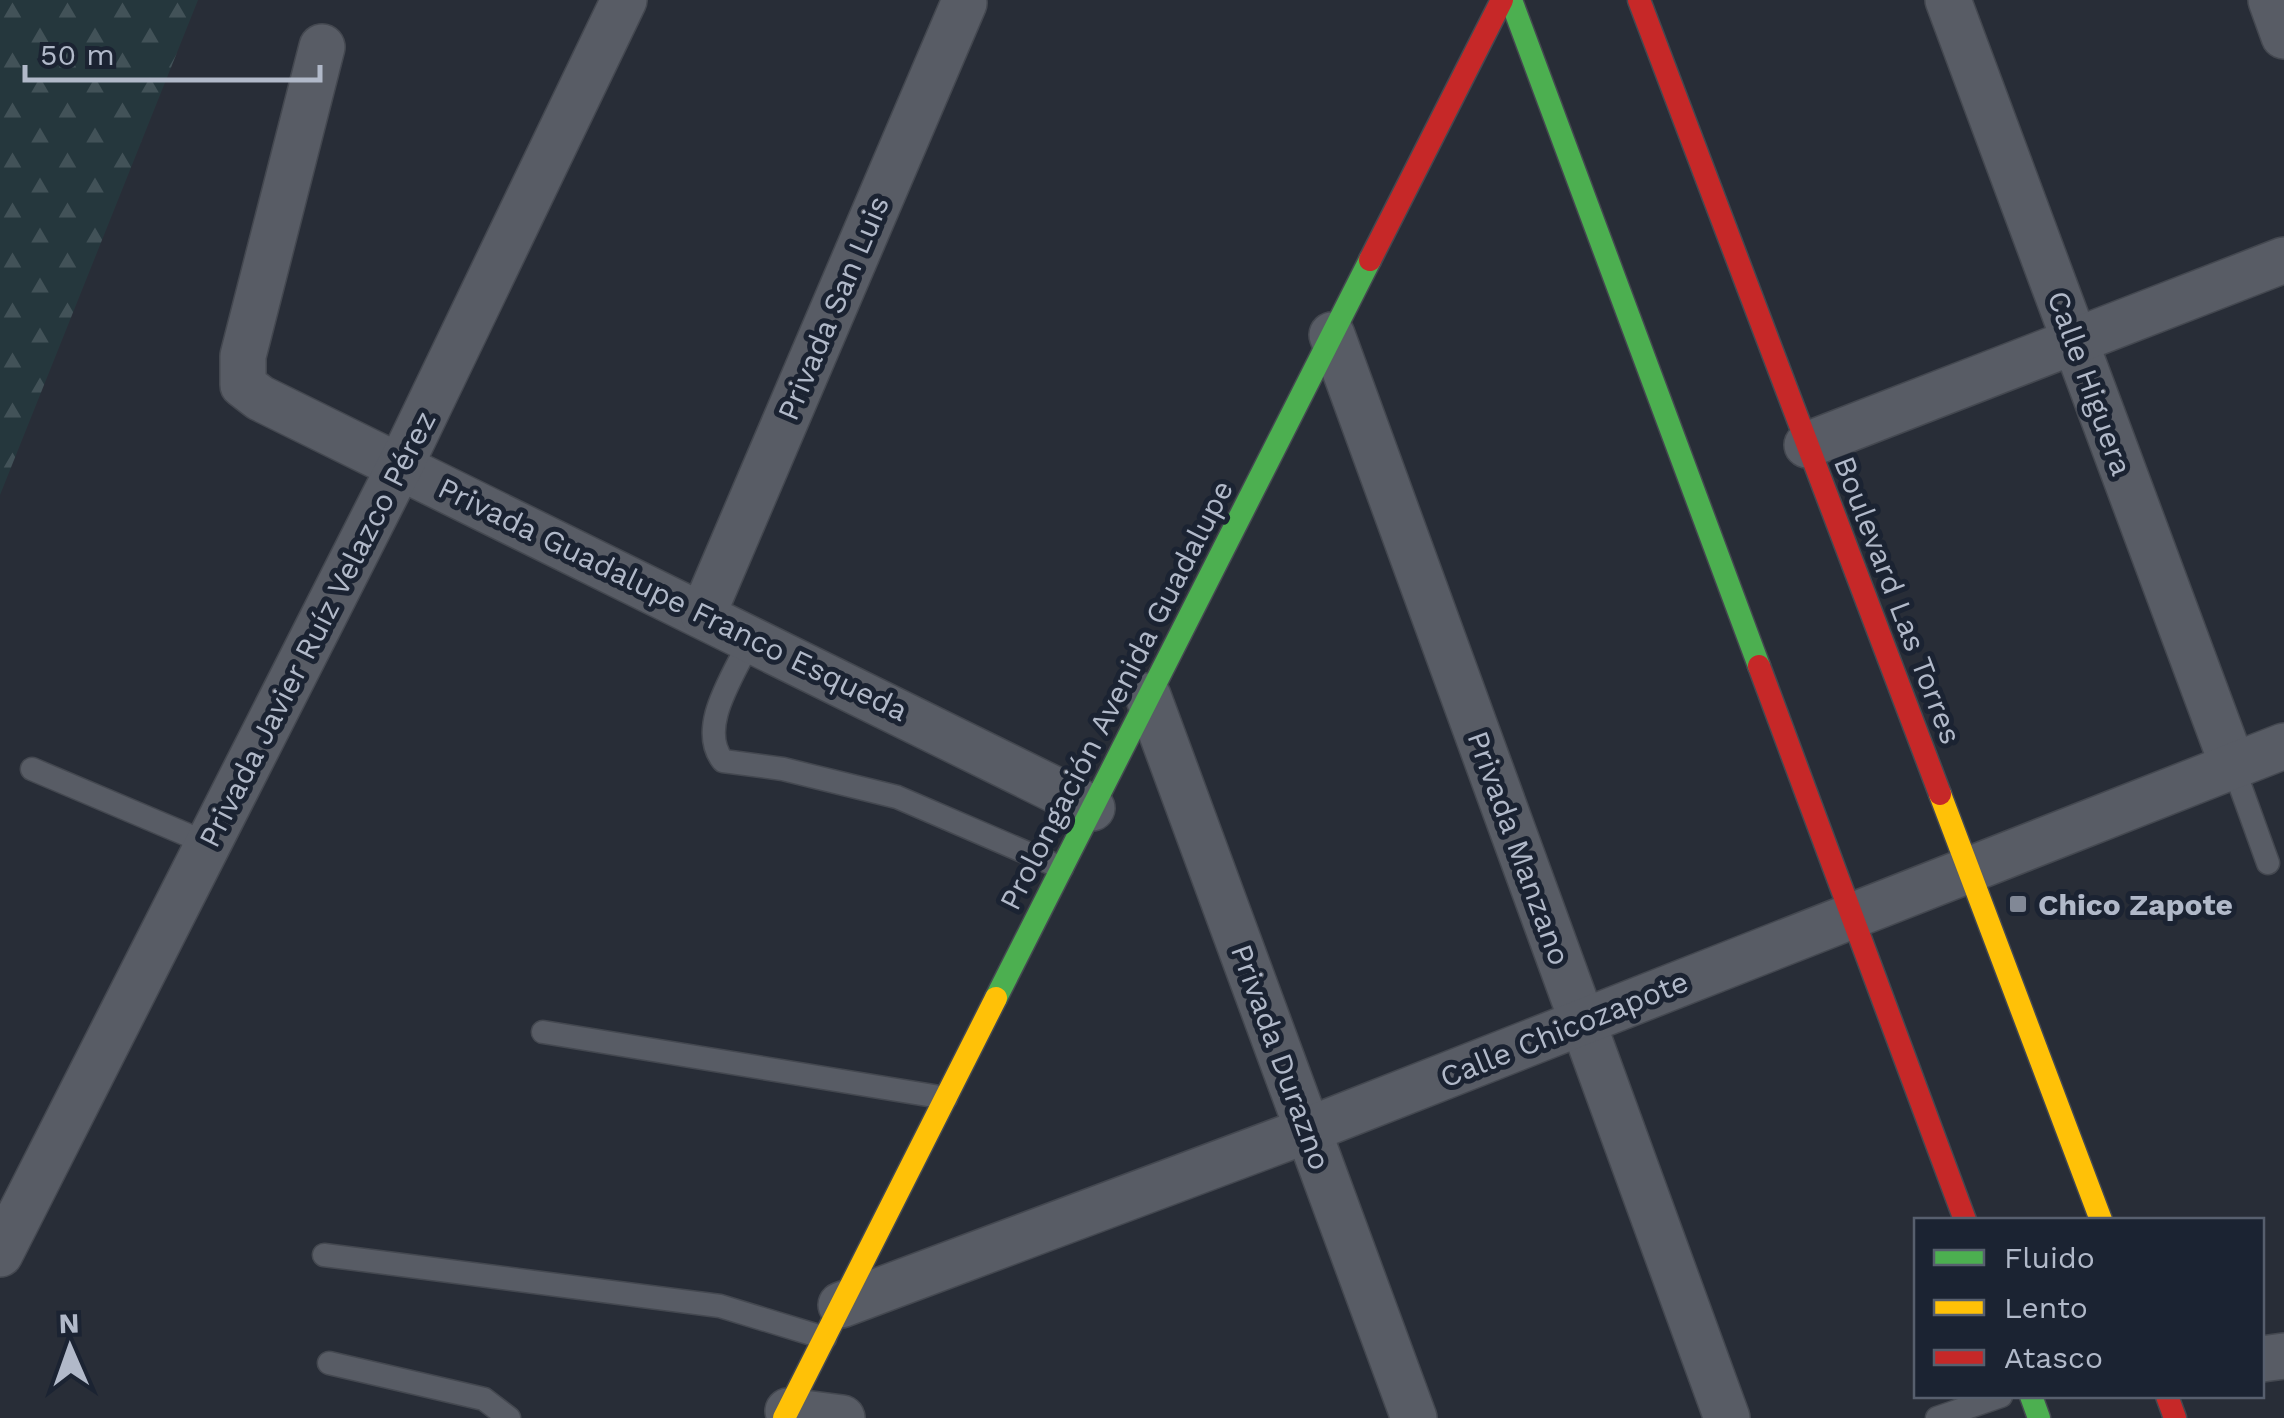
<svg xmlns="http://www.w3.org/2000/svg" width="2284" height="1418" viewBox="0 0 2284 1418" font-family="'Work Sans',sans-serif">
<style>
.forest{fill:url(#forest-firs)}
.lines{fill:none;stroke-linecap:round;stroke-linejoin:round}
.lane-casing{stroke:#444850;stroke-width:25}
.street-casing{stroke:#444850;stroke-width:48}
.fast-casing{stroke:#444850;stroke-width:25}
.slow-casing{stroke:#444850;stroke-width:25}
.jam-casing{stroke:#444850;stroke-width:25}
.lane{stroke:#585c65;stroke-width:22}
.street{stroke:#585c65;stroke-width:45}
.fast{stroke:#4caf50;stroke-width:22}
.slow{stroke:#ffc107;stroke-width:22}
.jam{stroke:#c62828;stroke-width:22}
.poi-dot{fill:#818896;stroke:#1b2332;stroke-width:4}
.labels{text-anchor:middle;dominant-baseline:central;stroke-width:10;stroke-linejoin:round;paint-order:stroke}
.street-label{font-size:30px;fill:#b1b9c9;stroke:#1b2332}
.poi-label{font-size:30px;font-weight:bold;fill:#b1b9c9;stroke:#1b2332;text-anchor:start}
</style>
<defs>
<pattern id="forest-firs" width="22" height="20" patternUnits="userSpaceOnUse" patternTransform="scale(2.5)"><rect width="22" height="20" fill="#25373d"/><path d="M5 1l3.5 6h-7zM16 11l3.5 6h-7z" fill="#425258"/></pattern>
</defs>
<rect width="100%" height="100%" fill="#282d37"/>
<polygon class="forest" points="0,0 198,0 0,495"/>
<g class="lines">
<defs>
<g id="lane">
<path d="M751,638c-16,36 -55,89 -28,123l60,8 114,28 165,71"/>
<polyline points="2233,766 2268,863"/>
<polyline points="32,769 209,844"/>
<polyline points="543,1032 946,1098"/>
<polyline points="324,1255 720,1306 825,1338"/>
<polyline points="329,1363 484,1399 509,1418"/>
<polyline points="1937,1418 2001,1396"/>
</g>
<g id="street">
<polyline points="1948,0 2233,766"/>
<polyline points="2271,0 2284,36"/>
<polyline points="322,47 243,356 243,385 260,398 1092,808"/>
<polyline points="1332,335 1727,1418"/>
<polyline points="1807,445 2284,260"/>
<polyline points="703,614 964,3"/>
<polyline points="1148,696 1414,1418"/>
<polyline points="0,1254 401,464 624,0"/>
<polyline points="841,1305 1308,1130 2284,746"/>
<polyline points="2262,1359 2284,1356"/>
<polyline points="788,1411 842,1418"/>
</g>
<g id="fast">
<polyline points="1511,0 1759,666"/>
<polyline points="996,998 1370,260"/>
<polyline points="2031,1396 2039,1418"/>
</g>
<g id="slow">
<polyline points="1940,794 2101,1220"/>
<polyline points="784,1418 996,998"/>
</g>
<g id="jam">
<polyline points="1639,0 1940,794"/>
<polyline points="1370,260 1502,0"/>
<polyline points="1759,666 1965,1220"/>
<polyline points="2167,1396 2175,1418"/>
</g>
</defs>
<use href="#lane" class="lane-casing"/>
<use href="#street" class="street-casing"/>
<use href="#fast" class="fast-casing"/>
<use href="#slow" class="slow-casing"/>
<use href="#jam" class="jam-casing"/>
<use href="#lane" class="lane"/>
<use href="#street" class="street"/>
<use href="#fast" class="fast"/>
<use href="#slow" class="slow"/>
<use href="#jam" class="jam"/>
</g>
<rect class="poi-dot" x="2008" y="894" width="20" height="20" rx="5"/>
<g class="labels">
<g class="street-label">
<text transform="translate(833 308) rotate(-67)">Privada San Luis</text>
<text transform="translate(2090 383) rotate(70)">Calle Higuera</text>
<text transform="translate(673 599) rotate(26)">Privada Guadalupe Franco Esqueda</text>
<text transform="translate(1898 600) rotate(69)">Boulevard Las Torres</text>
<text transform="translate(317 629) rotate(-63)">Privada Javier Ruíz Velazco Pérez</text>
<text transform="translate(1116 695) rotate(-63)">Prolongación Avenida Guadalupe</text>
<text transform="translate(1519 848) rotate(70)">Privada Manzano</text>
<text transform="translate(1564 1029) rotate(-22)">Calle Chicozapote</text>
<text transform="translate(1281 1057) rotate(70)">Privada Durazno</text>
</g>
<g class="poi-label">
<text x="2038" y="904">Chico Zapote</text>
</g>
</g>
<rect x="1914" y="1218" width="350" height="180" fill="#1b2332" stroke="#575f6e" stroke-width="2.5"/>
<rect x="1934" y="1250" width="50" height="15" fill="#4caf50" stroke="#575f6e" stroke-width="2.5"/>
<text x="2004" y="1268" font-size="30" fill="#b1b9c9">Fluido</text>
<rect x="1934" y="1300" width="50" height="15" fill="#ffc107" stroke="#575f6e" stroke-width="2.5"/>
<text x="2004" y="1318" font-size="30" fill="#b1b9c9">Lento</text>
<rect x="1934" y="1350" width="50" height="15" fill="#c62828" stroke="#575f6e" stroke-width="2.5"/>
<text x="2004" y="1368" font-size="30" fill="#b1b9c9">Atasco</text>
<g transform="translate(70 1348) rotate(358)" stroke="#1b2332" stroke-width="8" paint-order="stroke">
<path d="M0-8L18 38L0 25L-18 38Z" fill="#b1b9c9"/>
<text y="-15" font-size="28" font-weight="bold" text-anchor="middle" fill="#b1b9c9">N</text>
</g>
<path d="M25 65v15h295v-15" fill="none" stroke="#b1b9c9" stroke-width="5"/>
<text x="40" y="65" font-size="30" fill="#b1b9c9" stroke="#1b2332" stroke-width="8" paint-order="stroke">50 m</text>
</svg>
